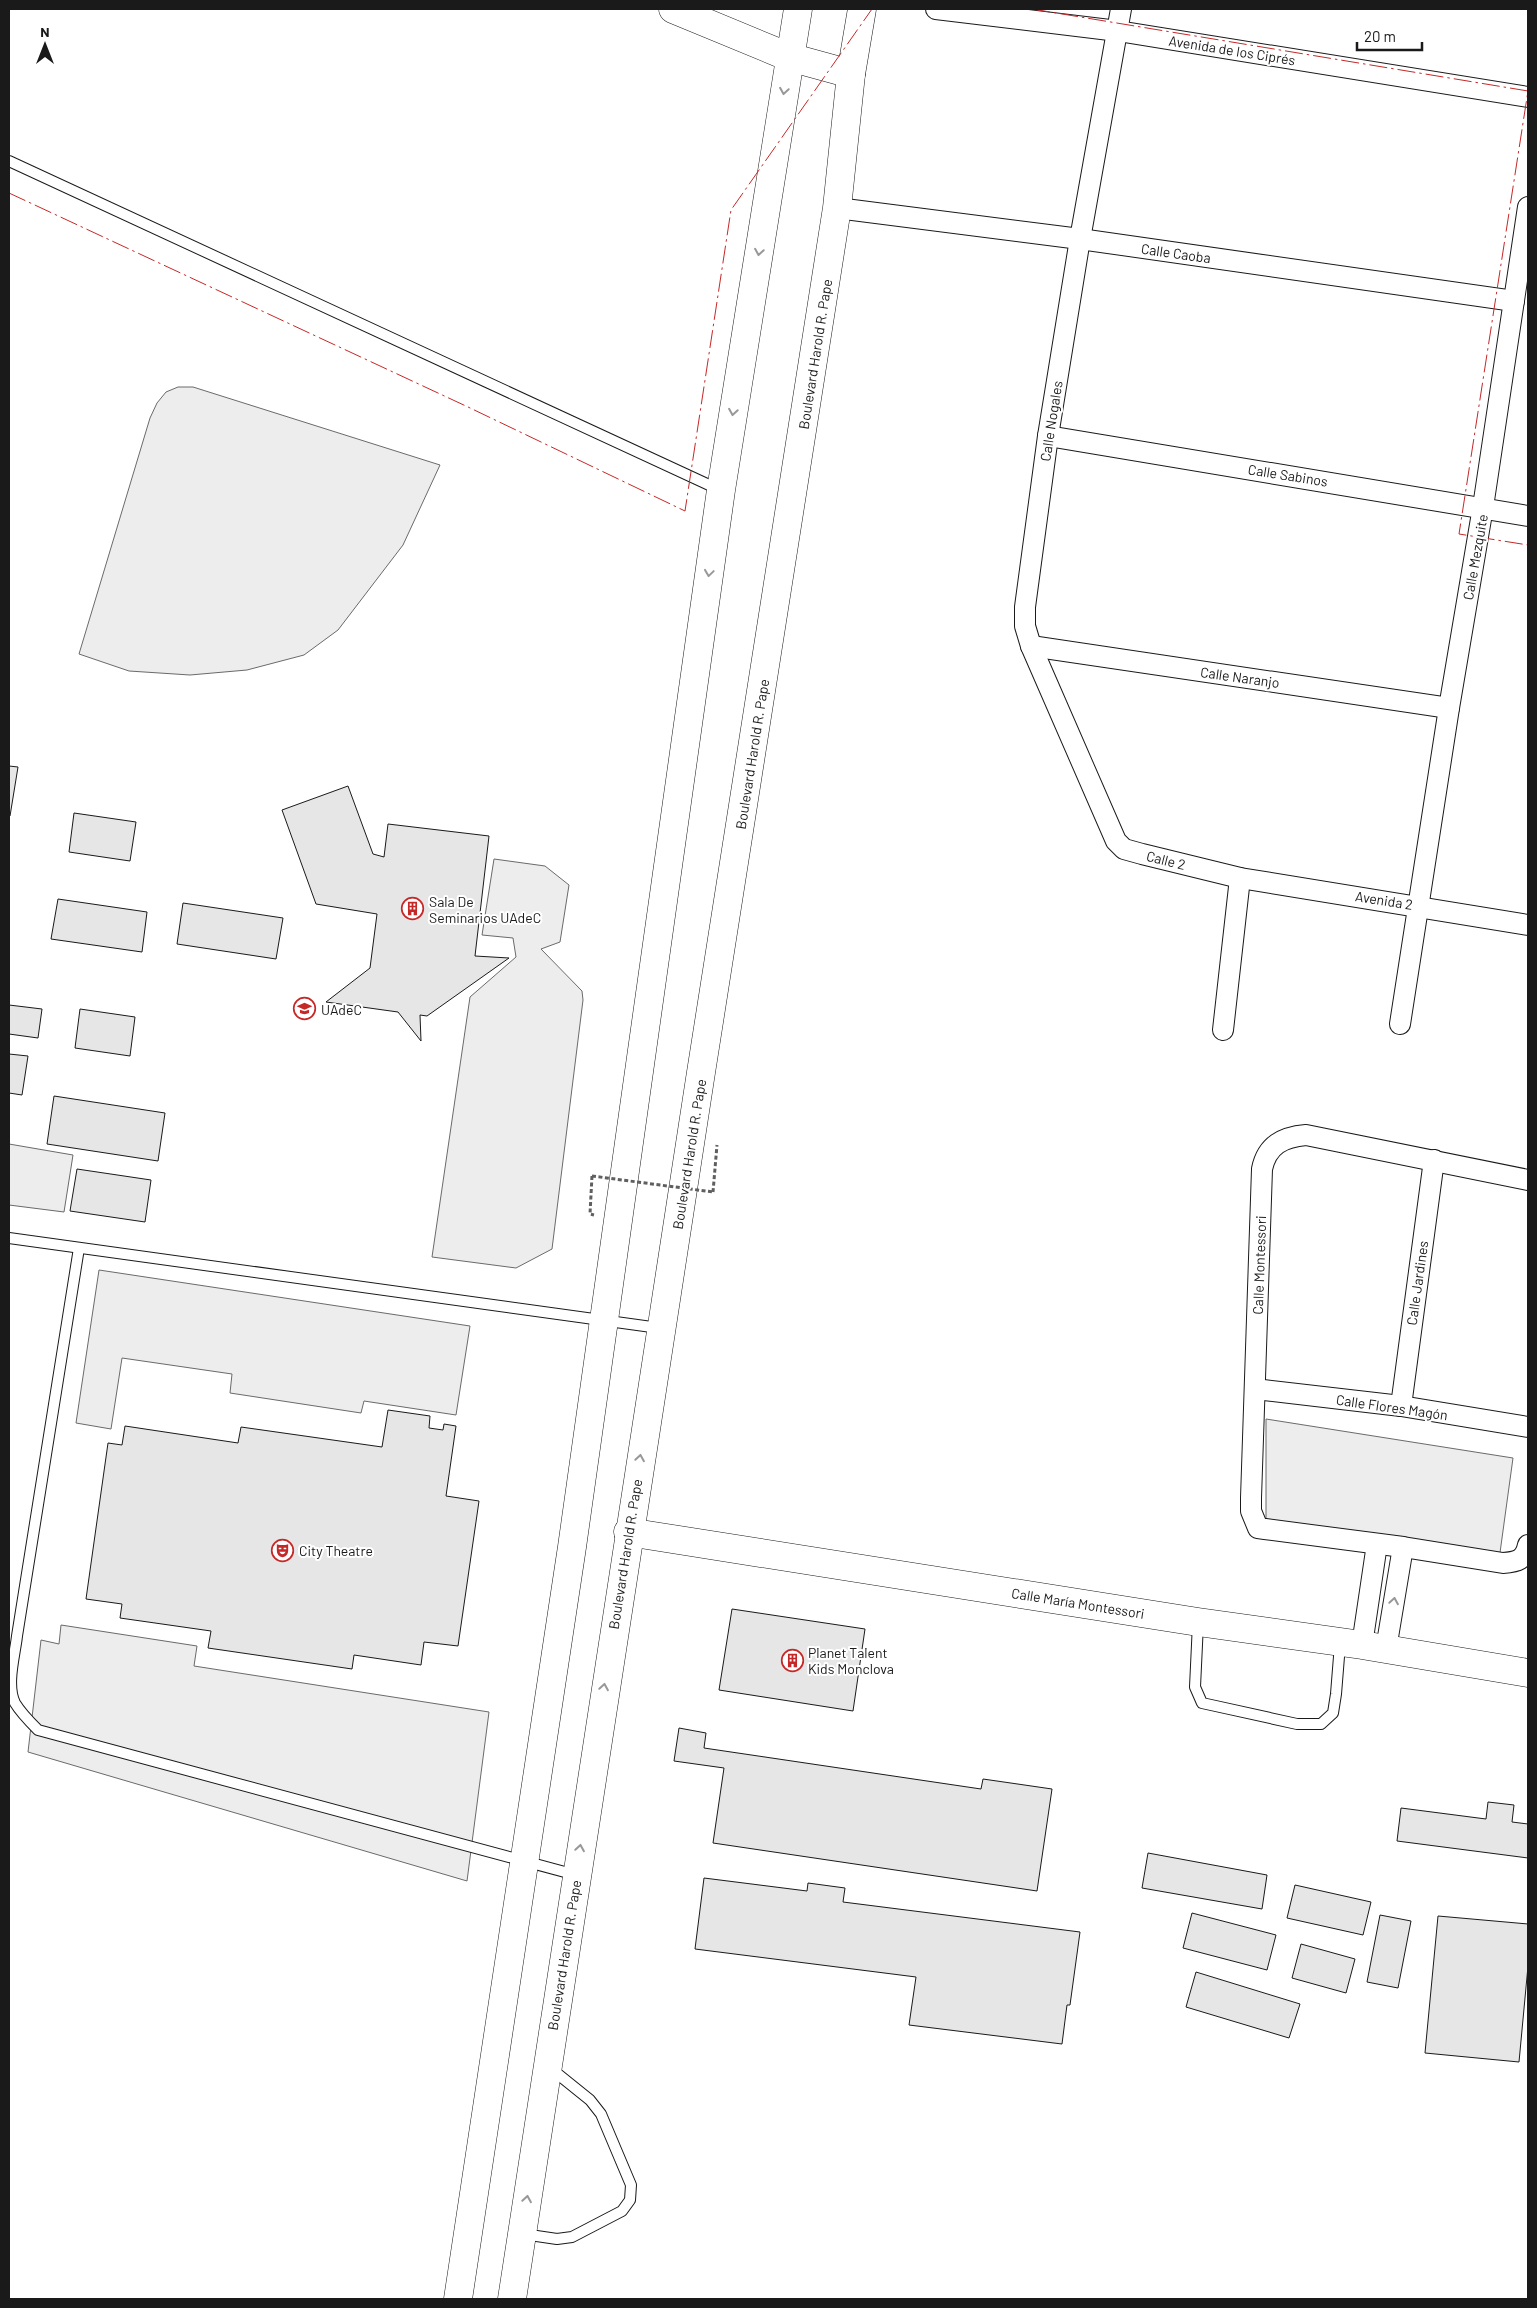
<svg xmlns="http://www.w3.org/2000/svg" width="1537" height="2308" viewBox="0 0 1537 2308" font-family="Barlow,sans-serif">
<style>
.built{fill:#ededed;stroke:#6a6a6a}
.building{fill:#e6e6e6;stroke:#1a1a1a}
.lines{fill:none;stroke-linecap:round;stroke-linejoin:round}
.lane-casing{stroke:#1a1a1a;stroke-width:12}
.street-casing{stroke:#1a1a1a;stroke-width:22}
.secondary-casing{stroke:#1a1a1a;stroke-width:29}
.highway-casing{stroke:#1a1a1a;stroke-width:29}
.path{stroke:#5f5f5f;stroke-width:3;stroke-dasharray:4 2.5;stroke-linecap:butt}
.lane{stroke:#fff;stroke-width:10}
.street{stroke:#fff;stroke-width:20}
.secondary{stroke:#fff;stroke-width:28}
.highway{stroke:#fff;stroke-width:28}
.path-bridge{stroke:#5f5f5f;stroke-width:3;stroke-dasharray:4 2.5;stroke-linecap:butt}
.power{stroke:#c62828;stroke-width:1;stroke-dasharray:18 4 2.5 4;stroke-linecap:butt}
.oneway{stroke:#989898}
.labels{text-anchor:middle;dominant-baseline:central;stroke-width:4;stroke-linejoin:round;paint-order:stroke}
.street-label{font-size:14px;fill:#1a1a1a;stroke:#fff}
.poi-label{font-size:14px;fill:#1a1a1a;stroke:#fff;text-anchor:start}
</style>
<rect width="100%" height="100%" fill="#fff"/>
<g class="built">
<polygon points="178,387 193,387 440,465 403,545 338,630 304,655 247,670 190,675 129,671 79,654 150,418 157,403 166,392"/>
<polygon points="494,859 545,866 569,885 560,942 541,949 582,991 583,1000 552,1249 516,1268 432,1257 470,997 516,957 513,938 482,935"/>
<polygon points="9,1144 73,1155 64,1212 9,1205"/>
<polygon points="99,1270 470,1326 456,1415 364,1401 361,1413 230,1393 232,1374 122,1358 111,1429 76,1423"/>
<polygon points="1266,1419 1513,1458 1499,1560 1266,1523"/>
<polygon points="61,1625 197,1646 194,1666 489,1712 467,1881 28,1752 41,1640 59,1644"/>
</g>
<g class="building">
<polygon points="9,766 18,767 10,816 9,816"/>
<polygon points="348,786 373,854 384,857 388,824 489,836 475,956 509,958 427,1016 420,1015 421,1041 398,1012 326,1002 370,968 377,914 316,904 282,810"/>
<polygon points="74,813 136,822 130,861 69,852"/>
<polygon points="58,899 147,912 142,952 51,939"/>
<polygon points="183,903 283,918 276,959 177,944"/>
<polygon points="9,1005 42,1009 38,1038 9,1034"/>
<polygon points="80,1009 135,1017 130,1056 75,1048"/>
<polygon points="9,1054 28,1056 22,1095 9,1093"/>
<polygon points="54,1096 165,1113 158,1161 47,1144"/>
<polygon points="77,1169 151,1180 145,1222 70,1211"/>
<polygon points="388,1410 430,1416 429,1428 443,1430 444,1424 456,1426 446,1496 479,1501 458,1646 424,1642 421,1665 354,1655 352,1669 208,1648 211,1631 120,1618 122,1604 86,1599 108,1443 122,1445 125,1426 238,1443 241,1427 382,1447"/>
<polygon points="732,1609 865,1629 853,1711 719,1690"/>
<polygon points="679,1728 706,1733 704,1748 981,1789 983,1779 1052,1789 1037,1891 713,1843 724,1768 674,1761"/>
<polygon points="1488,1802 1514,1805 1512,1822 1528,1824 1528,1858 1397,1841 1401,1808 1486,1819"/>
<polygon points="1148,1853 1267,1875 1262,1909 1142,1888"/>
<polygon points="704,1878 807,1891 808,1883 845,1888 843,1902 1080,1932 1070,2005 1067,2005 1062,2044 909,2025 916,1977 695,1949"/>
<polygon points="1295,1885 1371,1902 1363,1935 1287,1918"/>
<polygon points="1192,1913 1276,1935 1267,1970 1183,1948"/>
<polygon points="1380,1915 1411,1921 1398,1988 1367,1982"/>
<polygon points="1438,1916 1528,1924 1528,1966 1519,2062 1425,2053"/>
<polygon points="1301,1944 1355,1959 1346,1993 1292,1978"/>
<polygon points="1196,1972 1300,2004 1289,2038 1186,2007"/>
</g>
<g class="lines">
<defs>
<g id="lane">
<polyline points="9,161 720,490"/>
<polyline points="9,1238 659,1328"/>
<path d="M79,1248l-62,388c-2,19 -11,49 -2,67 6,10 15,19 23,27l538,145"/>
<polyline points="1198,1623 1195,1687 1202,1703 1297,1724 1321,1724 1333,1713 1336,1694 1340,1644"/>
<polyline points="523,2234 557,2239 572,2237 622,2211 630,2200 631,2185 601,2114 590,2100 549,2067"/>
</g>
<g id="street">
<polyline points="936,9 1118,31 1528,97"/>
<polyline points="1121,9 1080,239 1048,436 1025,607 1025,626 1031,646 1116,841 1124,849 1142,854 1240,878 1528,925"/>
<polyline points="837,208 1080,239 1514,301"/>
<polyline points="1048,436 1528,516"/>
<polyline points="1031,646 1449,708"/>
<polyline points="1400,1024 1449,708 1483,507 1528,207"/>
<polyline points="1223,1030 1240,878"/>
<path d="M1528,1180l-222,-45c-23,2 -39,10 -44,34l-11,329v13l7,17 7,1 138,18 100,16c14,-1 22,-3 25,-18"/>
<polyline points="1255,1389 1401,1406 1528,1427"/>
<polyline points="1401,1406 1434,1160"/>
<polyline points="1362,1645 1377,1544"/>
<polyline points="1386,1649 1403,1547"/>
</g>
<g id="secondary">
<polyline points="673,9 789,57 851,74"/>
<polyline points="628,1532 1198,1622 1362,1645 1528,1673"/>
</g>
<g id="highway">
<polyline points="458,2299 572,1547 721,490 798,9"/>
<path d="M512,2299c104,-698 216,-1394 325,-2091l14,-134 11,-65"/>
</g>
</defs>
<use href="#lane" class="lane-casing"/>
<use href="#street" class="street-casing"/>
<use href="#secondary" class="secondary-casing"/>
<use href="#highway" class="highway-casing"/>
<g class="path">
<polyline points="592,1176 590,1214 594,1215"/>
<polyline points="713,1192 717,1145"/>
</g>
<use href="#lane" class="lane"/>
<use href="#street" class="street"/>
<use href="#secondary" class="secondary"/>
<use href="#highway" class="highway"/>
<polyline class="path-bridge" points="592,1176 713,1192"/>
<g class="power">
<polyline points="1032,9 1528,91 1459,534 1528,545"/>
<polyline points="9,193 468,407 685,511 731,210 872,9"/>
</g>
</g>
<defs><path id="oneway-chevron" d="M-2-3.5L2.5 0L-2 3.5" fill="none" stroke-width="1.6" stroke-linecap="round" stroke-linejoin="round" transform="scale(1.25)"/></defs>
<g class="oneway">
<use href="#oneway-chevron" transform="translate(784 91) rotate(99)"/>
<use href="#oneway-chevron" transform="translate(759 252) rotate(99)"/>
<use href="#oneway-chevron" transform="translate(733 412) rotate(99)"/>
<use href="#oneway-chevron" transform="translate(709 573) rotate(98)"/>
<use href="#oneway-chevron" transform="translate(640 1458) rotate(-81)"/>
<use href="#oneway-chevron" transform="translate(1394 1601) rotate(-81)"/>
<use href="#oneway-chevron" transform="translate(604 1687) rotate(-81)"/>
<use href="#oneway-chevron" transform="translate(580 1848) rotate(-81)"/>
<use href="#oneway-chevron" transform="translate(527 2199) rotate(-81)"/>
</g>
<defs>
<symbol id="building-ring" viewBox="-11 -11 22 22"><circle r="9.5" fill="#fff" stroke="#c62828" stroke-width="1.5"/><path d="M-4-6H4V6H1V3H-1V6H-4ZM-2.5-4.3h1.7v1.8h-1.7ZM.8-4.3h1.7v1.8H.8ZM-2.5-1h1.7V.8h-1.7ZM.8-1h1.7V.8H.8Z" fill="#c62828"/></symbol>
<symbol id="university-ring" viewBox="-11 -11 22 22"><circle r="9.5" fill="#fff" stroke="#c62828" stroke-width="1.5"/><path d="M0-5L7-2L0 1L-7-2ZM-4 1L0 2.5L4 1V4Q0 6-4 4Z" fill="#c62828"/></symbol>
<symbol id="theatre-ring" viewBox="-11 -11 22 22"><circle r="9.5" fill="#fff" stroke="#c62828" stroke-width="1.5"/><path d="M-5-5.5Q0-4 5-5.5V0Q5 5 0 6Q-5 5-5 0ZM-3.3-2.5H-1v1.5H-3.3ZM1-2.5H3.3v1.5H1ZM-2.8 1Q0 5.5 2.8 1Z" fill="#c62828"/></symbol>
</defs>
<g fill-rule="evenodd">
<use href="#building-ring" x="400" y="896" width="25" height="25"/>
<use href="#university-ring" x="292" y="996" width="25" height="25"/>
<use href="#theatre-ring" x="270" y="1538" width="25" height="25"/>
<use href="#building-ring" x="780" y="1648" width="25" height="25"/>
</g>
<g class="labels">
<g class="street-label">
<text transform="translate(1232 50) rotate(9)">Avenida de los Ciprés</text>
<text transform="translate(1176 253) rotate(8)">Calle Caoba</text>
<text transform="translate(815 354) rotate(-81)">Boulevard Harold R. Pape</text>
<text transform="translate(1051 421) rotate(-81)">Calle Nogales</text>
<text transform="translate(1288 475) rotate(9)">Calle Sabinos</text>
<text transform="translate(1475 557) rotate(-80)">Calle Mezquite</text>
<text transform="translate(1240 677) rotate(8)">Calle Naranjo</text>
<text transform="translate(752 754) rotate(-81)">Boulevard Harold R. Pape</text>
<text transform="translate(1166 860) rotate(14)">Calle 2</text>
<text transform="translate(1384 900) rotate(9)">Avenida 2</text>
<text transform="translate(689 1154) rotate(-81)">Boulevard Harold R. Pape</text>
<text transform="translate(1259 1265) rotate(-88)">Calle Montessori</text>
<text transform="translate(1417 1283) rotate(-82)">Calle Jardines</text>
<text transform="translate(1392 1407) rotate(8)">Calle Flores Magón</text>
<text transform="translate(625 1554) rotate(-81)">Boulevard Harold R. Pape</text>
<text transform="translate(1078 1603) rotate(9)">Calle María Montessori</text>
<text transform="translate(564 1955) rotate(-81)">Boulevard Harold R. Pape</text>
</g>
<g class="poi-label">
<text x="429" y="901">Sala De<tspan x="429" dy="16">Seminarios UAdeC</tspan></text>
<text x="321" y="1009">UAdeC</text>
<text x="299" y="1550">City Theatre</text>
<text x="808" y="1652">Planet Talent<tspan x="808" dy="16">Kids Monclova</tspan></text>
</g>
</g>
<rect width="1537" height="2308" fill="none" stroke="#1a1a1a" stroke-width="20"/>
<g transform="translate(45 45)" stroke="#ffffff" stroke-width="4" paint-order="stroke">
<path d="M0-4L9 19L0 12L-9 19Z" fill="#1a1a1a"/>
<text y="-8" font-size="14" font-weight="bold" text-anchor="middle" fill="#1a1a1a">N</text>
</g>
<path d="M1357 42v8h65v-8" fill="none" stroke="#1a1a1a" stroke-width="2.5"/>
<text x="1364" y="42" font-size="15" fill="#1a1a1a" stroke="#ffffff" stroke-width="4" paint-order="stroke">20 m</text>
</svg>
